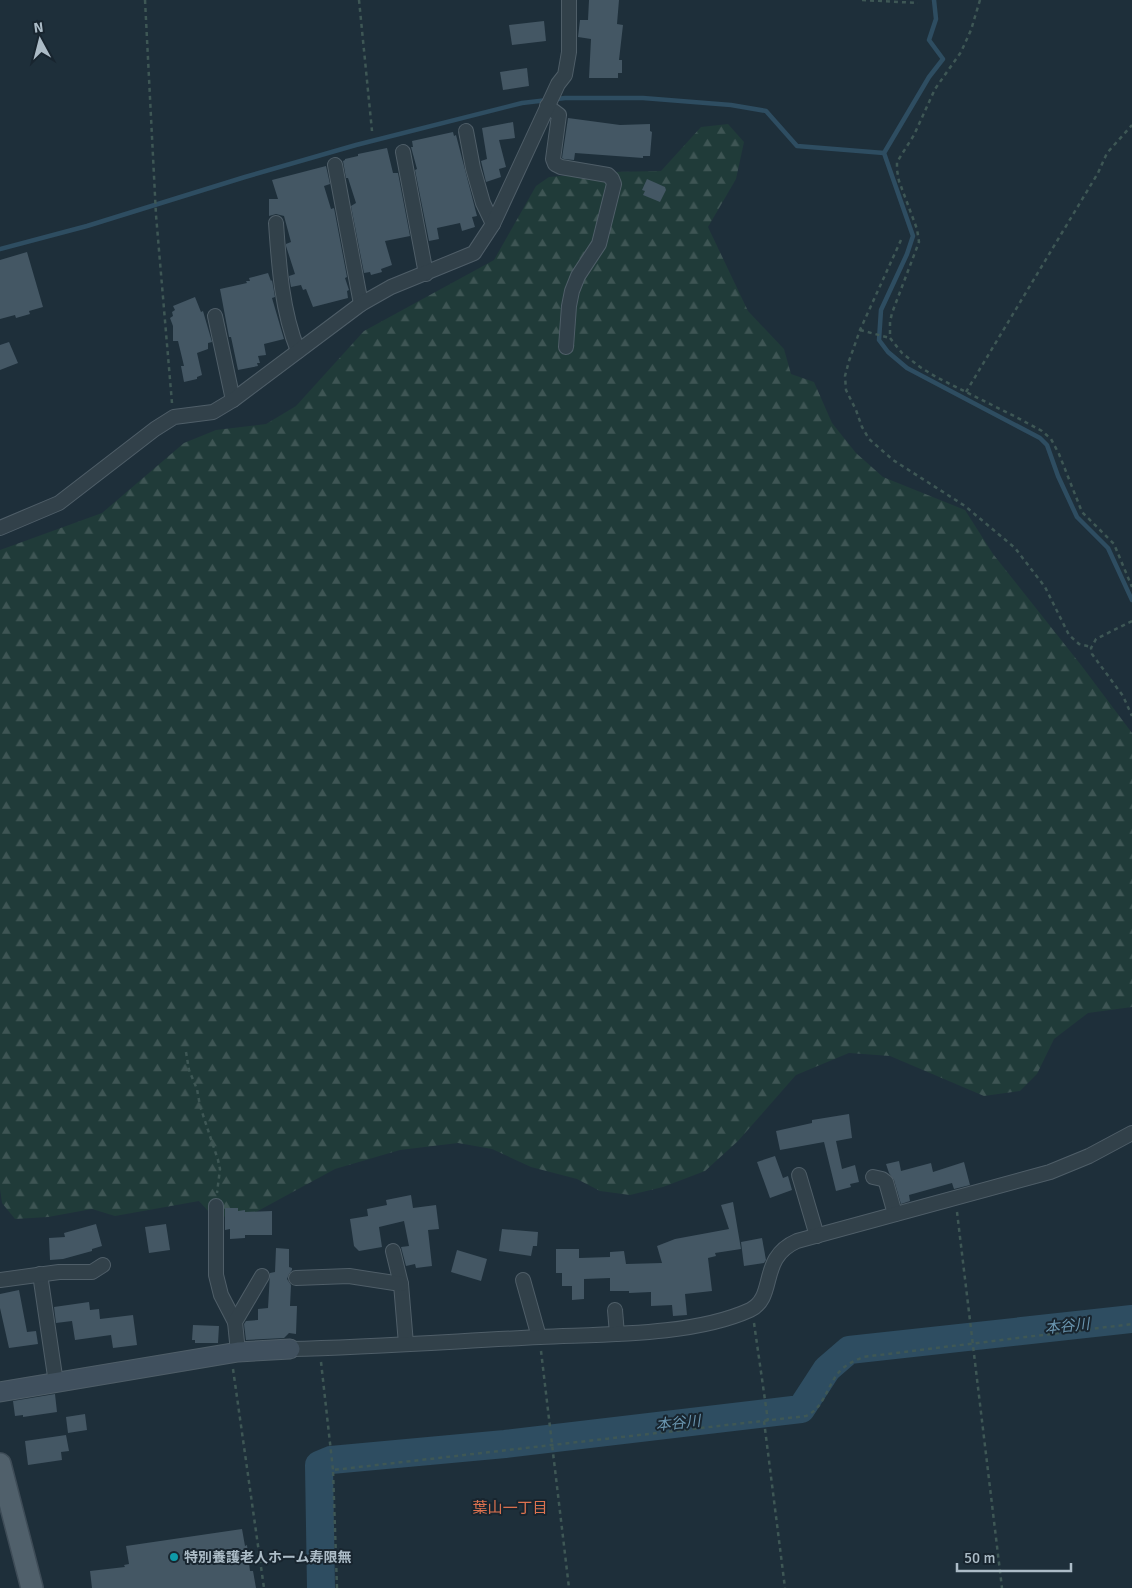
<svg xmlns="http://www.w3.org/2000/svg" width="1132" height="1588" viewBox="0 0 1132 1588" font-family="Signika,'Noto Sans JP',sans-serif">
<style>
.forest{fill:url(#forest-firs)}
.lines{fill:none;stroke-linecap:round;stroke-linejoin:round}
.stream{stroke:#2e4d61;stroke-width:4.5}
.river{stroke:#2e4d61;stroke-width:28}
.building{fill:#445764}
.street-casing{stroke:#4f5e68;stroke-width:16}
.secondary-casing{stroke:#4f5e68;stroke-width:21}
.primary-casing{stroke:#3e4c57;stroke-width:24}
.path{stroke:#3e5755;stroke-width:2.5;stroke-dasharray:4 4;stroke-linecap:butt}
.street{stroke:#32414a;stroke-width:14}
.secondary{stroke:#40505e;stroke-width:19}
.primary{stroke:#50606b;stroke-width:21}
.culture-dot{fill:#0f9aa8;stroke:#18252f;stroke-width:2}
.labels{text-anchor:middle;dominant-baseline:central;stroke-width:4;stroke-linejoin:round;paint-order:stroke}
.poi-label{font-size:14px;font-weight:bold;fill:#acbcc7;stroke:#18252f;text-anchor:start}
.water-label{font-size:15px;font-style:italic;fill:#6994ae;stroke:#18252f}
.neighbourhood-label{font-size:15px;fill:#de7350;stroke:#18252f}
</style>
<defs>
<pattern id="forest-firs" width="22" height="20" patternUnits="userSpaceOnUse" patternTransform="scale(1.25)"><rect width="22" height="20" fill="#203b39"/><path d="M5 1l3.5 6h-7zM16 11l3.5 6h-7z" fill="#3e5554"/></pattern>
</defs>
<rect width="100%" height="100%" fill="#1e2f3a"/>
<polygon class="forest" points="728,124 744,142 736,179 708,227 748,311 784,349 791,374 814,382 832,423 856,453 883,477 965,510 993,554 1081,665 1132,733 1132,1007 1088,1013 1054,1039 1037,1074 1020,1091 984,1096 890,1056 849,1053 796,1075 738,1141 705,1171 663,1187 630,1195 600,1191 577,1179 531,1167 492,1149 458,1143 400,1150 335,1169 256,1212 238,1218 219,1216 208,1211 199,1201 115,1216 92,1209 48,1217 15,1219 2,1203 0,1189 0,550 102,513 184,443 216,430 266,424 296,406 364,331 494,260 536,186 549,177 608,172 661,171 701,127"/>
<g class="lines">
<g class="stream">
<polyline points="934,0 936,19 929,40 943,59 929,77 884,153 913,236 907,254 881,310 879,340 888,352 907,368 1040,438 1047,445 1058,476 1077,517 1108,548 1132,600"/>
<polyline points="0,249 87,226 245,177 356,145 522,103 565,98 643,98 731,105 766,111 797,146 884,153"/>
</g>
<polyline class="river" points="321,1588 319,1465 331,1460 505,1444 801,1409 827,1369 849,1350 1132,1319"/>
</g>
<g class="building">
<polygon points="589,0 619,0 617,24 623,25 619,60 622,60 622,73 618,73 618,78 589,78 591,39 578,37 580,20 588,20"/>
<polygon points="544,21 546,41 512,45 509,25"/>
<polygon points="527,68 529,86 503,90 500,72"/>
<polygon points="568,118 620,125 650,124 650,131 652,132 650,156 643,156 643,158 575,153 574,160 564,159 562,158"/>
<polygon points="513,122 515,138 499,140 506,167 499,169 501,177 486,182 481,161 487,159 482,128"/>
<polygon points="453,132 454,136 456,135 477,216 472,217 475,227 462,231 460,223 437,228 439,239 429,241 415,170 417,169 411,147 413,147 412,141"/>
<polygon points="387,148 393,173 398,173 410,236 385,241 392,265 381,269 382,272 371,275 370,272 364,273 351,206 356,203 348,178 346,178 343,161 345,160 345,159 358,156 358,154"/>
<polygon points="326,166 330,184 324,186 331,209 334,208 347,277 345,278 349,290 347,291 348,298 313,307 306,289 303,290 301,285 291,287 289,276 295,274 286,246 286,244 291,242 284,216 276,214 269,216 269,199 278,199 272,180"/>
<polygon points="647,179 665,187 666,190 660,202 643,195 645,191 642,190"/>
<polygon points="27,252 43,307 29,311 30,314 16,318 15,315 0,319 0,260"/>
<polygon points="268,273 271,281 272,280 275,297 272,298 284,339 264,344 266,355 258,356 260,363 257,363 258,366 238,370 231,337 229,337 220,289 247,283 246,281 250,281 249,278"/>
<polygon points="195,297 201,312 203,311 212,342 208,343 208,349 197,353 202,375 197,377 197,379 184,382 181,366 184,366 178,341 173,341 173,326 170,318 173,316 172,312 175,310 173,306"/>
<polygon points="9,342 18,363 0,370 0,345"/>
<polygon points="849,1114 852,1138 836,1141 842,1169 855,1165 859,1182 850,1184 851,1187 836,1191 824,1142 780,1150 776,1131 812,1123 812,1120"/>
<polygon points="775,1156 783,1178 788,1176 792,1190 770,1198 757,1162"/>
<polygon points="899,1161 901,1171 931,1163 933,1172 964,1162 970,1185 954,1189 952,1183 909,1195 910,1201 901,1204 894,1180 889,1173 886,1164"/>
<polygon points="411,1195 413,1208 436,1205 439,1229 428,1230 432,1266 416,1268 415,1264 406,1266 401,1247 409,1246 404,1221 379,1227 382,1247 359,1251 354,1246 350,1219 368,1216 367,1209 387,1205 386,1200"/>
<polygon points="733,1202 741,1249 715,1253 716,1256 708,1258 712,1291 685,1294 687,1315 673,1316 672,1305 651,1306 651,1292 629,1293 629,1291 610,1291 610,1278 584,1279 584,1299 572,1300 572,1286 562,1286 562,1273 556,1273 556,1249 579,1249 579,1258 610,1257 610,1252 624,1251 626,1264 662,1263 657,1246 675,1239 729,1229 721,1205"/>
<polygon points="225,1208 238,1208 238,1211 245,1210 245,1212 272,1211 272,1235 245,1235 245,1238 230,1239 230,1229 225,1230"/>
<polygon points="96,1224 102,1246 92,1249 92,1251 63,1259 50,1260 49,1238 65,1237 64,1233"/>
<polygon points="166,1224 170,1250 149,1253 145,1227"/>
<polygon points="502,1229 538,1232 537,1246 533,1246 531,1256 499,1251"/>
<polygon points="762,1238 766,1260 764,1263 744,1266 741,1242"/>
<polygon points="276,1248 289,1249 289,1267 292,1268 292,1270 289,1274 287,1279 291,1285 290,1306 297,1306 296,1334 289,1333 284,1338 246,1340 244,1324 246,1321 258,1320 258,1309 268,1308 270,1273 275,1272"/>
<polygon points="457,1250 487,1259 481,1281 451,1272"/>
<polygon points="19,1290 27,1332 36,1331 38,1344 9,1348 0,1308 0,1294"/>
<polygon points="89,1302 90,1310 99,1309 100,1319 133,1315 137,1345 113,1348 111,1335 75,1340 72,1321 56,1323 54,1307"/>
<polygon points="193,1325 219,1326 218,1343 195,1343 195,1340 192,1340"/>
<polygon points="55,1394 57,1412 23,1417 23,1415 15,1416 13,1401"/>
<polygon points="85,1414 87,1430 68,1433 66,1417"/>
<polygon points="66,1435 69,1451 61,1452 62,1460 28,1465 25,1441"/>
<polygon points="242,1529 245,1546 247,1545 250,1571 253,1571 256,1588 92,1588 90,1571 125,1567 124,1565 129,1564 126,1546"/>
</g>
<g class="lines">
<defs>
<g id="street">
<polyline points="547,106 559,115 553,159 555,164 561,167 608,175 612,179 614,184 599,244 578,276 572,291 569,306 566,347"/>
<polyline points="466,131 473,168 483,203 493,224"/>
<polyline points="403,152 426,274"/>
<polyline points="335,165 361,304"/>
<path d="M276,223c3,44 6,88 22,128"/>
<polyline points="215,316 233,400"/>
<polyline points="0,528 59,503 155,429 174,417 213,412 233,400 361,304 391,287 474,253 493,224 558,84 565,75 569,52 569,0"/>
<polyline points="799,1175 817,1236"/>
<polyline points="873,1177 882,1179 886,1182 895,1214"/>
<polyline points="216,1206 216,1275 221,1295 235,1322"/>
<polyline points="393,1251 401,1284 406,1344"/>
<polyline points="40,1274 56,1383"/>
<polyline points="296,1278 349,1276 401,1284"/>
<polyline points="0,1280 59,1272 92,1272 103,1265"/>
<polyline points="523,1280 539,1337"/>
<polyline points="615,1310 617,1334"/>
<path d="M290,1349c84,-2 167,-8 250,-12 64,-3 153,-1 210,-27 27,-13 8,-52 47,-69l253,-69 39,-16 43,-23"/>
<polyline points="238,1352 235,1322 262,1276"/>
</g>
<polyline id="secondary" points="0,1392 238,1352 290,1349"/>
<polyline id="primary" points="0,1464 32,1588"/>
</defs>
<use href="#street" class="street-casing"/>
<use href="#secondary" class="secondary-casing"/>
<use href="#primary" class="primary-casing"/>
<g class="path">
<polyline points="145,0 156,215 172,403"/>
<polyline points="359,0 372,131"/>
<polyline points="862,0 918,3"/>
<polyline points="980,0 971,30 961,52 935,89 914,135 897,162 897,170 899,181 917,229 919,242 892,313 890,322 890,338 902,353 920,367 936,377 1016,417 1042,431 1051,439 1059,454 1082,512 1114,544 1132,587"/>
<polyline points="901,240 860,330 849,361 845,376 846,390 856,410 862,427 869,439 893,460 965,506 1015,548 1045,587 1069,635 1079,644 1091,647"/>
<polyline points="860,330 890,338"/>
<polyline points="966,392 1098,173 1107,153 1132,125"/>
<polyline points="1132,621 1096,639 1091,648 1092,654 1123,696 1132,716"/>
<polyline points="186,1052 189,1070 197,1089 200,1106 218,1160 220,1169 217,1193"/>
<polyline points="957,1212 1002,1588"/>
<polyline points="754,1323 768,1421"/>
<polyline points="541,1351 569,1588"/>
<polyline points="321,1362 333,1470"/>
<polyline points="233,1369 264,1588"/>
<polyline points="764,1421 785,1588"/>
<path d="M337,1588l-4,-118 473,-54c18,-8 21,-30 33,-44 6,-7 15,-11 24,-15l269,-33"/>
</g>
<use href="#street" class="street"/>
<use href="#secondary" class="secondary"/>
<use href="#primary" class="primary"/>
</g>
<circle class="culture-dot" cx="174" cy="1557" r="5"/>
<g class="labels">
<g class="poi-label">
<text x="184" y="1557">特別養護老人ホーム寿限無</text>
</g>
<g class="water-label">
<text transform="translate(1067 1326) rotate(-6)">本谷川</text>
<text transform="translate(678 1423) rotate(-6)">本谷川</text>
</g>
<g class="neighbourhood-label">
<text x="510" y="1508">葉山一丁目</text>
</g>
</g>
<g transform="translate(40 40) rotate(353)" stroke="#18252f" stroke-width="4" paint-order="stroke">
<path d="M0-4L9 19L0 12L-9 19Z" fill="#acbcc7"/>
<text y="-8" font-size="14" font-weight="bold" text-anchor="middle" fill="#acbcc7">N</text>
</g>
<path d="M957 1563v8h114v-8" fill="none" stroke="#acbcc7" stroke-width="2.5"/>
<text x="964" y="1563" font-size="15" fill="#acbcc7" stroke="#18252f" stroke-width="4" paint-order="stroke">50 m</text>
</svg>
